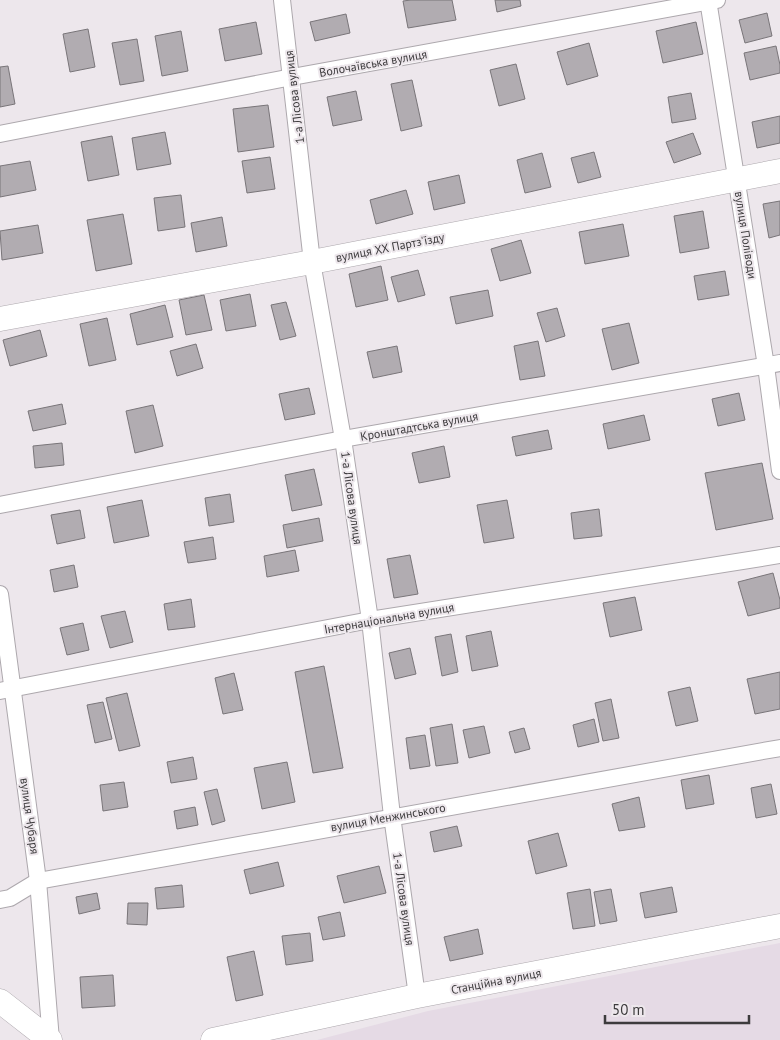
<svg xmlns="http://www.w3.org/2000/svg" width="780" height="1040" viewBox="0 0 780 1040" font-family="'PT Sans',sans-serif">
<style>
.built{fill:#e5dae5}
.building{fill:#b1acb1;stroke:#797579}
.lines{fill:none;stroke-linecap:round;stroke-linejoin:round}
.street-casing{stroke:#ada8ad;stroke-width:18}
.secondary-casing{stroke:#ada8ad;stroke-width:25}
.street{stroke:#fff;stroke-width:16}
.secondary{stroke:#fff;stroke-width:24}
.labels{text-anchor:middle;dominant-baseline:central;stroke-width:4;stroke-linejoin:round;paint-order:stroke}
.street-label{font-size:12px;fill:#3d3b3d;stroke:#ede7ec}
</style>
<rect width="100%" height="100%" fill="#ede7ec"/>
<polygon class="built" points="780,943 780,1040 317,1040 428,1011"/>
<g class="building">
<polygon points="411,0 452,0 456,20 408,28 403,1"/>
<polygon points="495,0 520,0 521,6 497,12"/>
<polygon points="767,13 772,36 745,43 739,20"/>
<polygon points="346,14 350,33 315,41 310,22"/>
<polygon points="256,22 262,54 225,61 219,29"/>
<polygon points="696,22 703,54 663,63 656,31"/>
<polygon points="88,29 95,67 70,72 63,34"/>
<polygon points="181,31 188,71 162,76 155,36"/>
<polygon points="137,39 144,81 120,85 112,43"/>
<polygon points="589,43 598,76 567,85 557,52"/>
<polygon points="776,46 780,65 780,73 750,80 744,53"/>
<polygon points="516,64 525,99 499,106 490,70"/>
<polygon points="8,66 15,104 0,107 0,67"/>
<polygon points="412,80 422,126 401,131 391,84"/>
<polygon points="356,91 362,120 333,126 327,97"/>
<polygon points="691,93 696,119 672,123 668,97"/>
<polygon points="268,105 274,147 238,152 233,109"/>
<polygon points="780,116 780,143 757,148 752,122"/>
<polygon points="165,132 171,164 137,170 132,138"/>
<polygon points="693,133 701,154 674,163 666,142"/>
<polygon points="112,136 119,175 88,181 81,142"/>
<polygon points="594,152 601,177 578,183 571,158"/>
<polygon points="542,153 551,187 525,193 517,160"/>
<polygon points="270,157 275,189 247,193 242,161"/>
<polygon points="30,161 36,190 0,197 0,166"/>
<polygon points="459,175 465,203 434,210 428,182"/>
<polygon points="406,190 413,214 376,224 370,200"/>
<polygon points="181,195 185,227 158,231 154,198"/>
<polygon points="780,201 780,235 769,238 763,204"/>
<polygon points="703,211 709,248 680,253 674,216"/>
<polygon points="123,214 132,264 96,271 87,220"/>
<polygon points="222,217 227,246 196,252 191,223"/>
<polygon points="623,224 629,256 585,264 579,232"/>
<polygon points="38,225 43,253 2,260 0,231"/>
<polygon points="521,240 531,273 500,281 491,249"/>
<polygon points="381,266 388,300 356,307 349,274"/>
<polygon points="418,270 425,295 398,302 391,277"/>
<polygon points="725,271 729,295 698,300 694,276"/>
<polygon points="488,290 493,316 456,324 450,297"/>
<polygon points="250,294 256,326 226,331 220,300"/>
<polygon points="204,295 212,330 186,335 179,300"/>
<polygon points="286,302 296,336 280,340 271,305"/>
<polygon points="165,305 173,337 137,345 130,314"/>
<polygon points="557,308 565,336 546,342 537,313"/>
<polygon points="107,318 116,360 89,366 80,324"/>
<polygon points="629,323 639,363 612,370 602,329"/>
<polygon points="40,330 47,356 10,366 3,340"/>
<polygon points="538,341 545,376 520,380 514,346"/>
<polygon points="196,344 203,368 177,376 170,351"/>
<polygon points="397,346 402,372 373,378 367,352"/>
<polygon points="309,388 315,414 285,420 279,394"/>
<polygon points="739,393 745,420 718,426 712,399"/>
<polygon points="62,404 66,424 33,431 28,411"/>
<polygon points="153,405 163,446 135,453 126,411"/>
<polygon points="644,415 650,440 608,449 603,424"/>
<polygon points="548,430 552,449 516,456 512,437"/>
<polygon points="62,443 64,465 35,468 33,446"/>
<polygon points="444,446 450,477 419,483 412,453"/>
<polygon points="762,463 773,519 716,530 705,473"/>
<polygon points="314,469 322,505 292,511 285,475"/>
<polygon points="230,494 234,522 209,526 205,498"/>
<polygon points="142,500 149,536 114,543 107,507"/>
<polygon points="507,500 514,538 484,543 477,505"/>
<polygon points="599,509 602,536 574,539 571,513"/>
<polygon points="80,510 85,538 57,544 51,515"/>
<polygon points="319,518 323,541 287,548 283,525"/>
<polygon points="213,537 216,559 188,563 184,542"/>
<polygon points="295,550 299,571 267,577 264,556"/>
<polygon points="410,555 418,594 394,598 387,559"/>
<polygon points="74,565 78,587 54,592 50,570"/>
<polygon points="773,573 780,600 780,608 748,616 738,582"/>
<polygon points="635,597 642,630 610,637 603,603"/>
<polygon points="191,599 195,627 168,630 164,604"/>
<polygon points="125,611 133,642 110,648 101,616"/>
<polygon points="83,623 89,650 67,655 60,628"/>
<polygon points="491,631 498,666 472,671 466,636"/>
<polygon points="451,634 458,672 442,676 435,637"/>
<polygon points="410,648 416,674 395,679 389,653"/>
<polygon points="324,666 343,768 313,773 295,672"/>
<polygon points="780,672 780,709 755,714 747,679"/>
<polygon points="234,673 243,710 223,714 215,678"/>
<polygon points="690,687 698,721 676,726 668,692"/>
<polygon points="127,693 140,746 119,751 106,698"/>
<polygon points="611,699 619,738 603,741 595,703"/>
<polygon points="103,702 112,739 95,743 87,705"/>
<polygon points="594,719 599,742 578,747 573,725"/>
<polygon points="452,724 458,763 436,766 430,728"/>
<polygon points="484,726 490,753 469,758 463,730"/>
<polygon points="524,728 530,749 515,753 509,732"/>
<polygon points="425,735 430,766 410,769 406,738"/>
<polygon points="193,757 197,779 171,783 167,762"/>
<polygon points="287,762 295,802 262,809 254,768"/>
<polygon points="709,775 714,804 686,809 681,780"/>
<polygon points="124,782 128,807 103,811 100,785"/>
<polygon points="771,784 777,814 756,818 751,788"/>
<polygon points="217,789 225,821 212,825 204,792"/>
<polygon points="639,797 645,827 619,831 612,804"/>
<polygon points="195,807 198,825 177,829 174,811"/>
<polygon points="457,826 462,846 434,852 430,832"/>
<polygon points="558,833 567,866 536,874 528,841"/>
<polygon points="278,862 284,886 250,894 244,870"/>
<polygon points="379,866 386,893 344,903 337,876"/>
<polygon points="182,885 184,907 157,909 155,888"/>
<polygon points="672,887 677,912 645,918 640,893"/>
<polygon points="590,889 595,926 573,929 567,893"/>
<polygon points="611,889 617,921 600,924 594,892"/>
<polygon points="97,893 100,909 79,914 76,897"/>
<polygon points="128,903 148,903 147,925 127,924"/>
<polygon points="340,912 345,936 323,940 318,917"/>
<polygon points="478,929 483,954 450,961 444,937"/>
<polygon points="310,933 313,961 286,965 282,936"/>
<polygon points="254,951 263,995 236,1001 227,957"/>
<polygon points="113,975 115,1006 82,1008 80,977"/>
</g>
<g class="lines">
<defs>
<g id="street">
<polyline points="282,0 312,262 343,439 370,620 392,816 417,996"/>
<polyline points="708,0 766,366 780,471"/>
<polyline points="0,134 292,77 717,0"/>
<polyline points="0,505 343,439 780,363"/>
<polyline points="0,594 38,881 51,1040"/>
<polyline points="0,691 370,620 780,555"/>
<polyline points="0,900 10,898 38,881 780,748"/>
</g>
<g id="secondary">
<polyline points="0,319 312,262 780,171"/>
<polyline points="0,1001 50,1040"/>
<polyline points="213,1040 417,996 780,926"/>
</g>
</defs>
<use href="#street" class="street-casing"/>
<use href="#secondary" class="secondary-casing"/>
<use href="#street" class="street"/>
<use href="#secondary" class="secondary"/>
</g>
<g class="labels">
<g class="street-label">
<text transform="translate(373 63) rotate(-10)">Волочаївська вулиця</text>
<text transform="translate(294 97) rotate(-97)">1-а Лісова вулиця</text>
<text transform="translate(746 235) rotate(81)">вулиця Поліводи</text>
<text transform="translate(390 247) rotate(-11)">вулиця XX Партз'їзду</text>
<text transform="translate(419 426) rotate(-10)">Кронштадтська вулиця</text>
<text transform="translate(352 498) rotate(82)">1-а Лісова вулиця</text>
<text transform="translate(389 618) rotate(-10)">Інтернаціональна вулиця</text>
<text transform="translate(30 816) rotate(82)">вулиця Чубаря</text>
<text transform="translate(388 817) rotate(-10)">вулиця Менжинського</text>
<text transform="translate(404 899) rotate(82)">1-а Лісова вулиця</text>
<text transform="translate(496 981) rotate(-11)">Станційна вулиця</text>
</g>
</g>
<path d="M605 1015v8h144v-8" fill="none" stroke="#3d3b3d" stroke-width="2.5"/>
<text x="612" y="1015" font-size="15" fill="#3d3b3d" stroke="#ede7ec" stroke-width="4" paint-order="stroke">50 m</text>
</svg>
